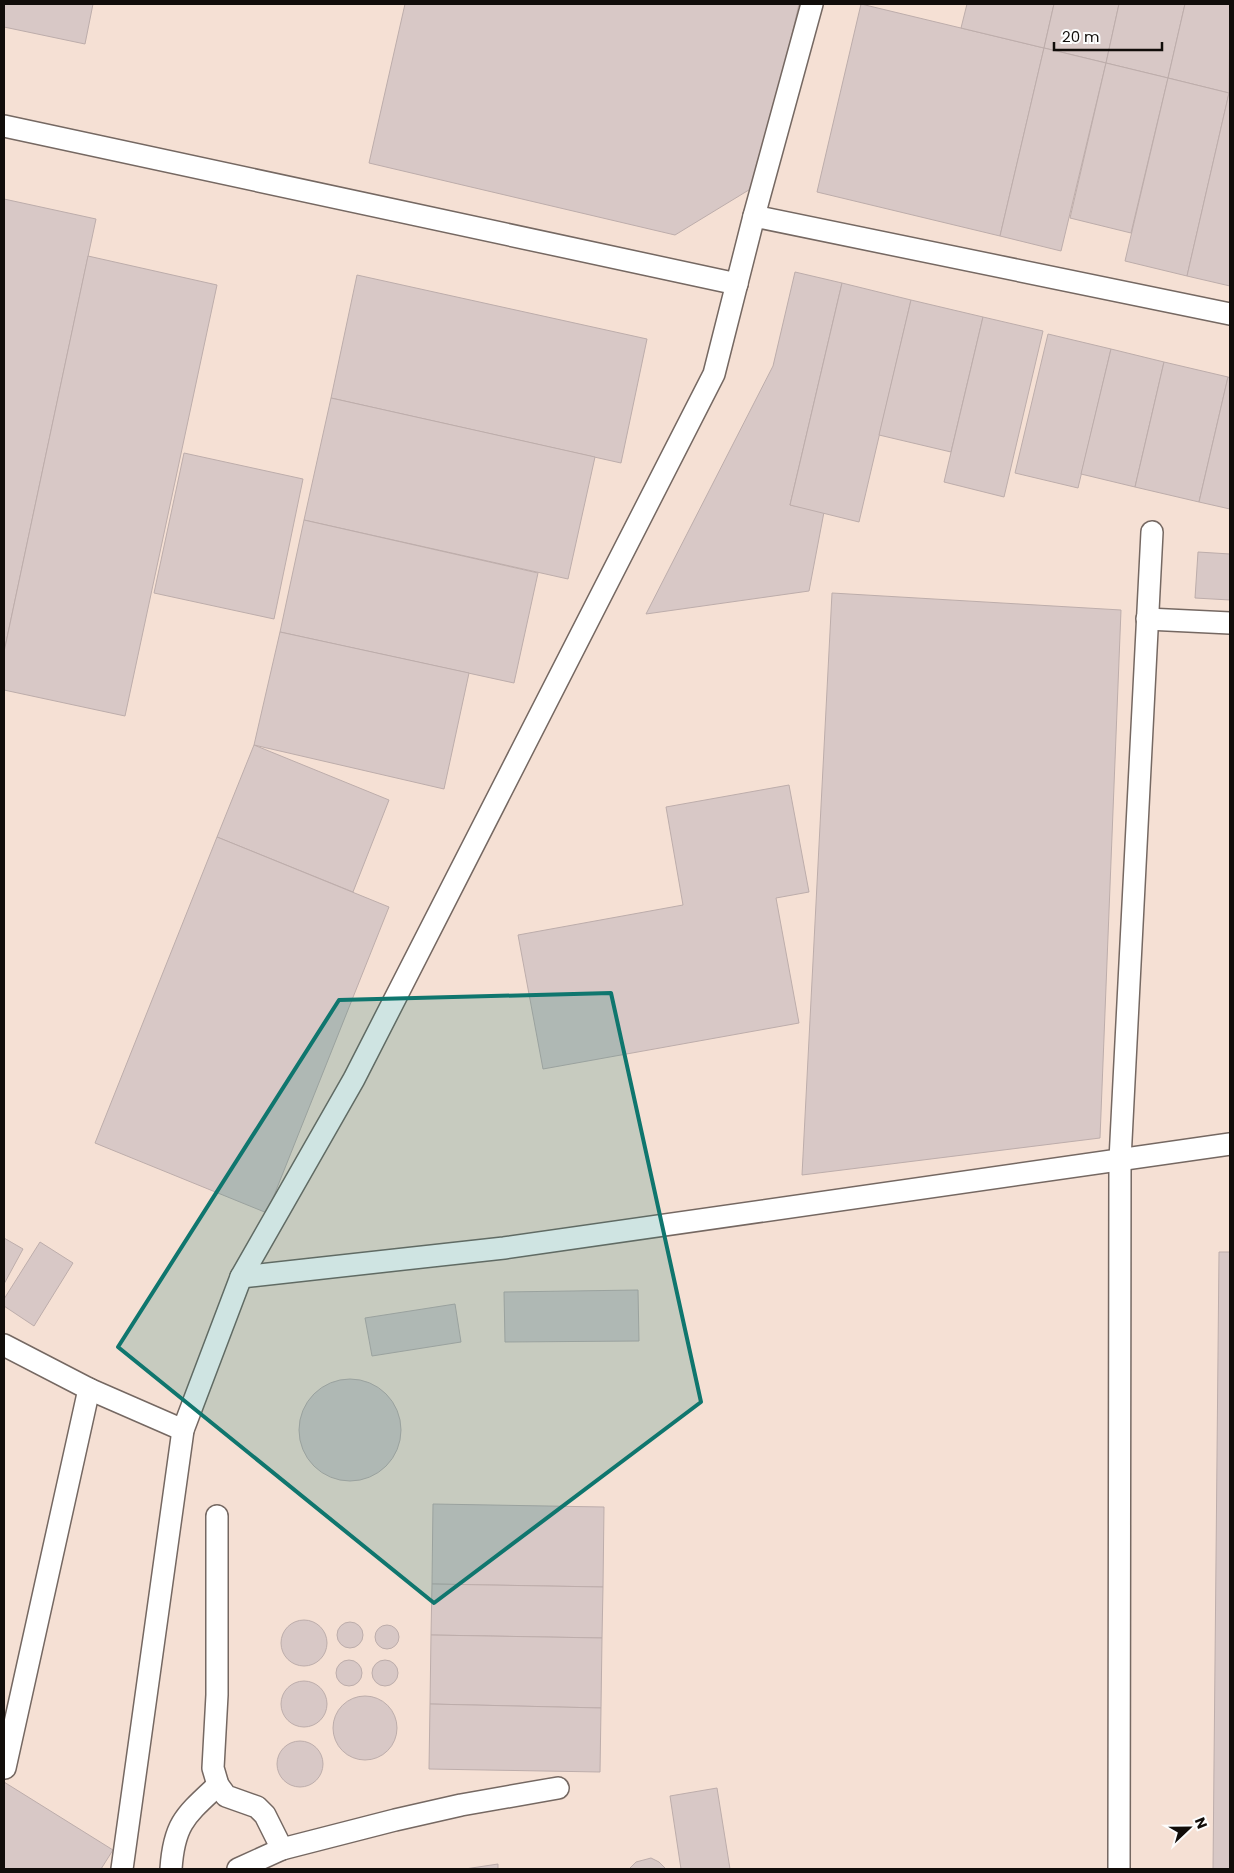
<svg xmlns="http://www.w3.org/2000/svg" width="1234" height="1873" viewBox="0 0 1234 1873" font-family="Poppins,sans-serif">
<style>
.built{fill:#f5e0d4}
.building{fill:#d8c8c6;stroke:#bdadab}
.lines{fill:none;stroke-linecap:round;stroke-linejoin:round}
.lane-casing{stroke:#756862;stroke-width:24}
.lane{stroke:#fff;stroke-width:21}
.marked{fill:#0f766e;fill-opacity:0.2;stroke:#0f766e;stroke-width:4;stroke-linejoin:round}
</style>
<rect width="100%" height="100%" fill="#fbece5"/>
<rect class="built" x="4" y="4" width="1226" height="1865"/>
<g class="building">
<polygon points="4,4 93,4 85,44 4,27"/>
<polygon points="405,4 799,4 757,185 675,235 369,163"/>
<polygon points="861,4 1044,48 1000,236 817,192"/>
<polygon points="967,4 1054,4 1044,48 961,28"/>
<polygon points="1054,4 1119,4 1106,63 1044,48"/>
<polygon points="1119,4 1185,4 1168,78 1106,63"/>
<polygon points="1185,4 1230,4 1229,93 1168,78"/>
<polygon points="1044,48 1106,63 1061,251 1000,236"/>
<polygon points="1106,63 1168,78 1131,233 1070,218"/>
<polygon points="1168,78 1229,93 1187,276 1125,261"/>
<polygon points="1229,93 1230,93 1230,286 1187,276"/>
<polygon points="4,199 96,219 4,652"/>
<polygon points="88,256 217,285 125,716 4,690 4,652"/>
<polygon points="795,272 842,283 790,505 824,512 809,591 646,614 773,366"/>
<polygon points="357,275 647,339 621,463 331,398"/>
<polygon points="842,283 911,300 859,522 790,505"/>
<polygon points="911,300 983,317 951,452 879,435"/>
<polygon points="983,317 1043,331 1004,497 944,482"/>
<polygon points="1048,334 1111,349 1078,488 1015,473"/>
<polygon points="1111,349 1164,362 1135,487 1081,474"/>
<polygon points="1164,362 1228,377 1199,502 1135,487"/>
<polygon points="1228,377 1230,378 1230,509 1199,502"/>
<polygon points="331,398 595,457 568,579 304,520"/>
<polygon points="184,453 303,479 274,619 154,593"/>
<polygon points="304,520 538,573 514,683 280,632"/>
<polygon points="1198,552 1230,554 1230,600 1195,598"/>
<polygon points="832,593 1121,610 1100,1138 802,1175"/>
<polygon points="280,632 469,673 444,789 254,745"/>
<polygon points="254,745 389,800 353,892 217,837"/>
<polygon points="789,785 809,892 776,898 799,1023 543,1069 518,935 683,905 666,807"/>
<polygon points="217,837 389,907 267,1213 95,1143"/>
<polygon points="4,1238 23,1249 4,1284"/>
<polygon points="40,1242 73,1263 34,1326 4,1306 4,1299"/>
<polygon points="1219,1252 1230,1252 1230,1869 1213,1869"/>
<polygon points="638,1290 639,1341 505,1342 504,1292"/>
<polygon points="455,1304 461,1342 372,1356 365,1318"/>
<circle cx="350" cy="1430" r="51"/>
<polygon points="433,1504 604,1507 603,1587 432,1584"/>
<polygon points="432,1584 603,1587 602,1638 431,1635"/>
<circle cx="304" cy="1643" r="23"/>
<circle cx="350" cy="1635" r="13"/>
<circle cx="387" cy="1637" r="12"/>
<polygon points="431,1635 602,1638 601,1708 430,1704"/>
<circle cx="385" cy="1673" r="13"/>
<circle cx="349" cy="1673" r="13"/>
<circle cx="304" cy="1704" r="23"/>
<circle cx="365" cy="1728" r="32"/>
<polygon points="430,1704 601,1708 600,1772 429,1769"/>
<circle cx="300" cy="1764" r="23"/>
<polygon points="4,1782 113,1850 101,1869 4,1869"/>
<polygon points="717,1788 730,1869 681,1869 670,1796"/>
<polygon points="651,1858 659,1862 666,1869 629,1869 636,1862"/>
<polygon points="498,1864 498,1869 465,1869"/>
</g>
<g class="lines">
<defs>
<g id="lane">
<polyline points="4,126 737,284"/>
<polyline points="754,216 1230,314"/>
<polyline points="1147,619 1230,623"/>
<polyline points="241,1277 504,1248 1230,1144"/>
<polyline points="4,1345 89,1389 183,1430"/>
<polyline points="217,1516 217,1695 213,1768 218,1785 226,1796 257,1807 265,1815 282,1849"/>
<polyline points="5,1768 89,1389"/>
<polyline points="122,1869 183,1430 241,1277 354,1079 714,374 754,216 812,4"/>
<path d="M171,1869c3,-46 15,-54 47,-84"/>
<polyline points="238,1869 282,1849 395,1820 461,1805 558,1788"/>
<polyline points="1119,1869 1120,1160 1152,532"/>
</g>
</defs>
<use href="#lane" class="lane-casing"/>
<use href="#lane" class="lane"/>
</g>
<path class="marked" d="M611,993l90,409 -267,201 -316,-256 221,-347z"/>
<rect width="1234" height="1873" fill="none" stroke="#110d0a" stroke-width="10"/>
<g transform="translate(1189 1828) rotate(68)" stroke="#fdfdfd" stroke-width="4" paint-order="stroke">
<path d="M0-4L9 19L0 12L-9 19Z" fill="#110d0a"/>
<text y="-8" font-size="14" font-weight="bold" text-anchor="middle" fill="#110d0a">N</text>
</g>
<path d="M1054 42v8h108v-8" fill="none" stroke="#110d0a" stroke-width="2.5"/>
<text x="1062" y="42" font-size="15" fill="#110d0a" stroke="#fdfdfd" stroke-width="4" paint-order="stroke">20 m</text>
</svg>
